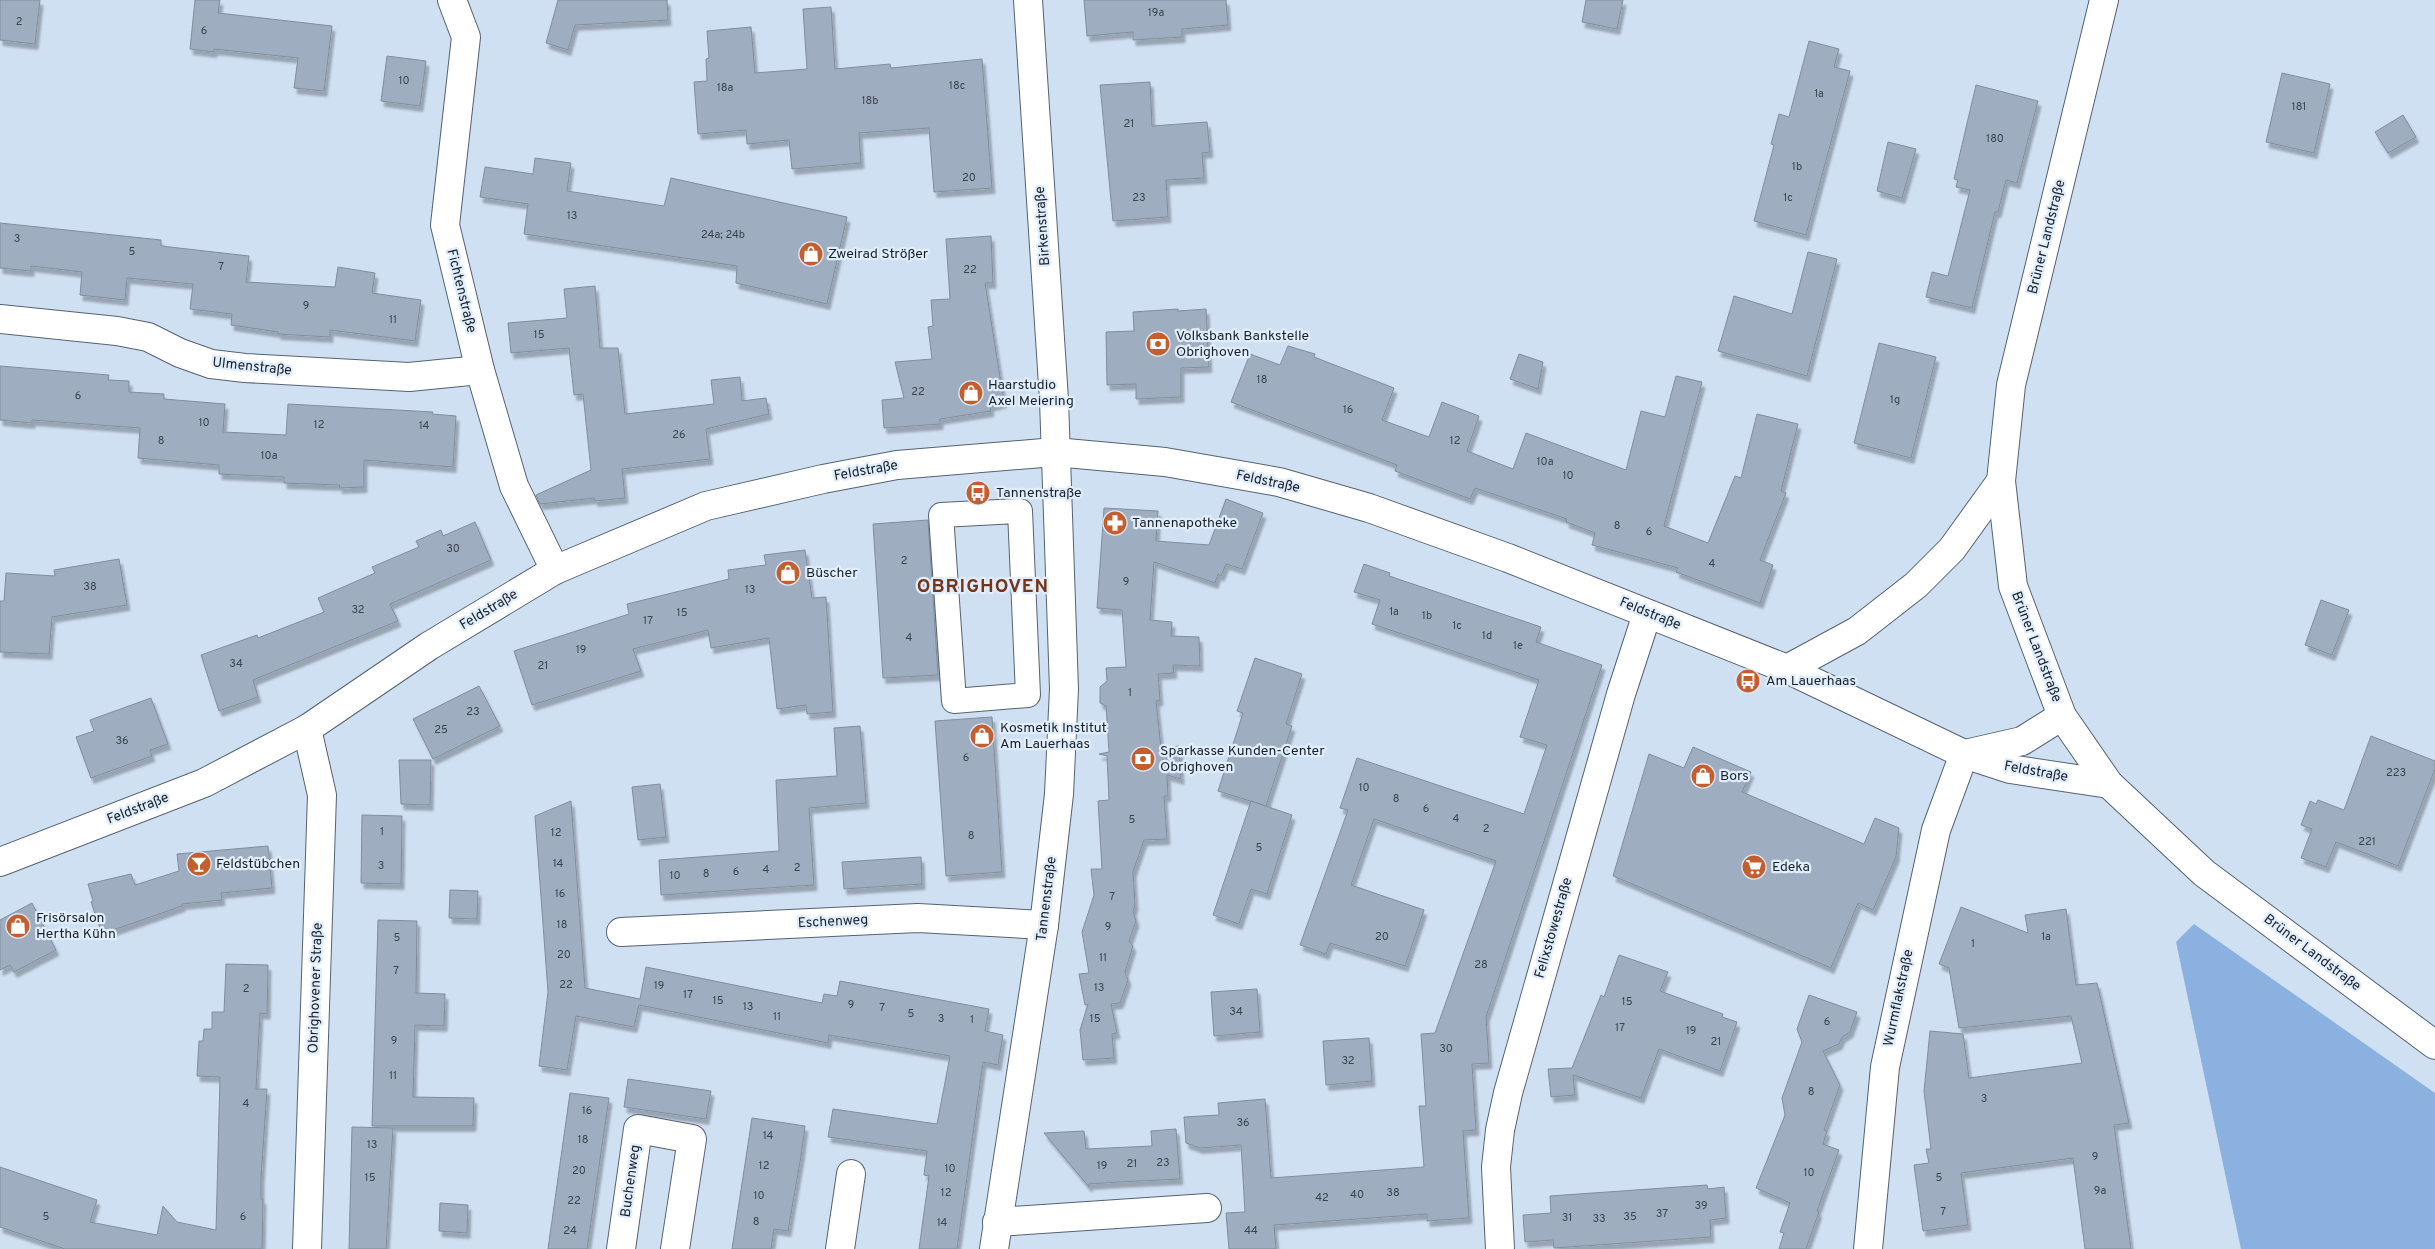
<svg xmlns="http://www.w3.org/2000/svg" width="2435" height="1249" viewBox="0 0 2435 1249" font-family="Overpass,sans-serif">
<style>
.green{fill:#8ab1e0}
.building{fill:#9eadbf;stroke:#7f8d9f;filter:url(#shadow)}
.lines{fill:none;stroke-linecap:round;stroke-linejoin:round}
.pedestrian-casing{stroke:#556272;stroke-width:26}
.minor-casing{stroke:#556272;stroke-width:30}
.tertiary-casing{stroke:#556272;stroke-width:30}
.primary-casing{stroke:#556272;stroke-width:30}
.pedestrian{stroke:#fff;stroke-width:24}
.minor{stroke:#fff;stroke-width:28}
.tertiary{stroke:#fff;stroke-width:28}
.primary{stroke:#fff;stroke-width:28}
.labels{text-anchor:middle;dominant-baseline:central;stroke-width:4.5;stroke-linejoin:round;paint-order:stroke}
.number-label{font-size:11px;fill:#3c444e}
.street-label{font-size:14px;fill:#1b2128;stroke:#e0edfc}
.poi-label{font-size:14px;fill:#1b2128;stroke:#e0edfc;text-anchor:start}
.district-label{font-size:19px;font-weight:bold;letter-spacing:1px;fill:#763518;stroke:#e0edfc}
</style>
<defs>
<filter id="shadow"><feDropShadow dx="3" dy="5.5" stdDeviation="1" flood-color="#0004"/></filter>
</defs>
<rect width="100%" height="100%" fill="#d0e0f3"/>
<polygon class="green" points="2194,924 2435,1093 2435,1249 2241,1249 2176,942"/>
<g class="building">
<polygon points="0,0 40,0 35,44 0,40"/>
<polygon points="195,0 220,0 218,13 332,26 324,91 294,88 298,58 214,49 214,52 190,49"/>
<polygon points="558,0 667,0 668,20 575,25 568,50 546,43"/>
<polygon points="1084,0 1226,0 1228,25 1182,29 1182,37 1133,40 1133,32 1087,36"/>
<polygon points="1586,0 1623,0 1617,29 1582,22"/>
<polygon points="831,7 835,69 890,64 891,68 982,59 992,188 934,192 929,128 859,133 861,163 792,169 789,140 747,144 746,130 698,134 694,82 707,81 706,59 709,58 707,31 751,27 755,73 807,69 803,9"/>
<polygon points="1809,41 1839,49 1834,67 1850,71 1806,235 1754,221 1774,145 1771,144 1779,114 1789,117"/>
<polygon points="387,56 426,61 420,106 381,101"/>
<polygon points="2282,73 2330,84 2314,153 2266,142"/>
<polygon points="1150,82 1152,126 1207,122 1210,152 1202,153 1204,178 1166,180 1168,217 1113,221 1100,85"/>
<polygon points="1976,85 2038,101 2017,183 2006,180 1998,212 1995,212 1972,308 1926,297 1932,272 1948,276 1970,190 1956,187 1958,180 1954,179"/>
<polygon points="2403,115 2416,137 2388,153 2375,132"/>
<polygon points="1888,142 1916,149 1902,198 1877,191"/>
<polygon points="535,158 571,163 567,191 664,206 671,178 847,217 827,304 736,283 737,266 524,234 528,204 480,197 485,167 533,174"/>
<polygon points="0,223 161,240 161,246 249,256 246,282 335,287 338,267 375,273 372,293 421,300 415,341 330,330 330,337 278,334 278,332 231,325 232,314 190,309 193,284 127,278 125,300 80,295 82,272 31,266 31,271 0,268"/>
<polygon points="991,236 993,283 985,283 1004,402 990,406 991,411 940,419 940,424 884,428 882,400 904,398 895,362 932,359 928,327 933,326 931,300 950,299 946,239"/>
<polygon points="1808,252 1837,259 1807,376 1718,351 1734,296 1792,314"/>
<polygon points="595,286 600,348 618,348 625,414 714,404 711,380 740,377 742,401 766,398 769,414 706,429 710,459 622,469 625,498 595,501 594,498 540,504 536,495 591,470 583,394 574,395 569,348 511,353 508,323 567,318 564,289"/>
<polygon points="1178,309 1178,311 1206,309 1209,367 1181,368 1181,397 1136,399 1136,384 1107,385 1106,332 1134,331 1133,312"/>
<polygon points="1879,343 1936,357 1911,458 1854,443"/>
<polygon points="1288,346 1315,354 1314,357 1394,388 1382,420 1429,437 1442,402 1479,416 1467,451 1513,469 1526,433 1626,470 1641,411 1665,417 1676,376 1702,382 1664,526 1708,543 1735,476 1741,478 1757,414 1798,424 1781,491 1786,493 1760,560 1773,565 1760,603 1676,572 1678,568 1592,545 1595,533 1566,522 1567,519 1475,488 1470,499 1395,471 1397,465 1231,402 1250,354 1280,365"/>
<polygon points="1519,354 1543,362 1538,389 1510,379"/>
<polygon points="0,366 109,375 108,380 129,381 129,392 164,394 164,399 225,404 223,432 286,435 288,404 433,412 432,414 456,416 453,467 364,460 364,487 339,488 340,485 284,483 284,477 219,474 219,465 138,458 140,428 32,420 32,423 0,420"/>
<polygon points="1226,499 1263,513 1242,569 1226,564 1221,576 1218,574 1215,583 1154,562 1150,620 1172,622 1171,636 1199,637 1200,666 1173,665 1174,673 1158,674 1160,700 1156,701 1161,748 1179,746 1181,779 1167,775 1168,796 1164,796 1167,839 1144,840 1133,872 1135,905 1133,911 1136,921 1129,941 1133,946 1125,972 1128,980 1120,1003 1111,1004 1117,1033 1112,1034 1114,1058 1083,1060 1080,1030 1088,1004 1085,1005 1079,974 1089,973 1082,932 1094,895 1091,869 1102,869 1098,801 1109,800 1107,756 1099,754 1109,752 1106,706 1100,703 1100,687 1107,681 1106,668 1126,667 1122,610 1097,608 1104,508 1158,511 1156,541 1209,545"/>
<polygon points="928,520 938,675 883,678 873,524"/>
<polygon points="475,522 491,560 390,604 398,621 253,680 258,697 219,711 201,655 257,635 258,638 324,612 318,598 375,573 372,567 419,547 416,541 441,530 443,536"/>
<polygon points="805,550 812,598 826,597 833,712 807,714 806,705 777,709 769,638 711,648 708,630 633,649 641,671 532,705 514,651 629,614 627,604 729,579 728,570 766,565 764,555"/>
<polygon points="119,559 127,605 52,617 49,654 0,652 0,601 4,601 6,573 55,576 54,570"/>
<polygon points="1364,564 1390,573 1389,576 1541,627 1536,642 1602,665 1486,1017 1489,1063 1472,1064 1476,1130 1463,1131 1469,1218 1427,1221 1427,1214 1274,1225 1276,1249 1229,1249 1226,1213 1245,1212 1241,1145 1200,1148 1186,1143 1184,1117 1219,1115 1218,1103 1265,1099 1271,1178 1424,1167 1419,1106 1426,1106 1421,1034 1435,1033 1496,861 1374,819 1351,885 1424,910 1405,966 1330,943 1326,954 1300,945 1348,810 1340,808 1357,758 1524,814 1547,745 1520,737 1539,680 1372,624 1380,600 1354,592"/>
<polygon points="2321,600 2349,610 2332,655 2305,645"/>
<polygon points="1255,658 1302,674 1286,724 1292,726 1266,806 1218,791 1243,713 1237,711"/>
<polygon points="479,686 500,726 433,759 413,719"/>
<polygon points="151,698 168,744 150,750 152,756 91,778 76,737 94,731 90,720"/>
<polygon points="992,717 1002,872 946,876 935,721"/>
<polygon points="860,726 866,803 809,808 814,885 661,895 659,860 779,851 776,780 837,776 834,728"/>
<polygon points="2371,736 2435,761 2435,769 2398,866 2336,842 2326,867 2301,858 2312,829 2301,825 2310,801 2316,804 2318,800 2344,810"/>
<polygon points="1693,747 1751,772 1742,792 1864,844 1875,818 1899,828 1896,857 1873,910 1858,903 1831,968 1613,876 1649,754 1684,768"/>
<polygon points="399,760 431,760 430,805 401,804"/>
<polygon points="660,784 666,837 638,840 632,787"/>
<polygon points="571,801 585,988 640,999 646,967 822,1003 824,994 837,996 840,981 989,1009 985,1031 1003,1035 998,1065 983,1062 957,1249 919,1249 929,1176 924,1175 927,1151 828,1137 833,1109 937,1124 950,1056 829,1035 828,1043 639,1005 634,1027 576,1016 567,1070 539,1066 548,992 535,816"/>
<polygon points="1251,801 1292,815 1267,894 1251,889 1239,924 1213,915"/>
<polygon points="362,815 402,816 401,884 361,883"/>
<polygon points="268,846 272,888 221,893 222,900 182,904 182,906 102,934 91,902 93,901 88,884 131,874 135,885 179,871 177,854"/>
<polygon points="921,857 922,884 844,889 842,862"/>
<polygon points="450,890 478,891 477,919 449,918"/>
<polygon points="32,903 56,950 14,972 10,965 0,970 0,920"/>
<polygon points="1961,907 2028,933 2025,915 2066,909 2076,985 2097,983 2129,1123 2114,1125 2131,1249 2085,1249 2073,1158 1961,1173 1968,1225 1923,1231 1914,1165 1929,1163 1926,1149 1931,1149 1924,1091 1930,1031 1963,1034 1969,1078 2082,1063 2071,1016 1959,1028 1949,968 1939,964"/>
<polygon points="378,920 417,921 416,993 445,994 444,1026 415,1025 413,1097 474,1098 473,1126 372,1126"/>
<polygon points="1619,955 1668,972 1660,991 1723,1014 1722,1017 1737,1022 1720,1071 1659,1049 1641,1098 1573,1075 1575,1095 1551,1097 1548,1069 1572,1068 1601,995 1604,997"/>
<polygon points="226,964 268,965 267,1014 260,1013 256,1089 267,1089 261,1179 261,1199 263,1199 262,1249 65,1249 0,1227 0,1167 97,1200 90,1222 157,1235 163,1206 177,1222 216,1230 220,1077 197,1076 198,1058 199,1041 203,1041 204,1029 212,1029 212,1012 224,1012"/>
<polygon points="1257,989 1260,1032 1214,1036 1211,992"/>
<polygon points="1809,995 1857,1012 1850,1032 1842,1037 1839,1044 1823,1051 1840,1085 1824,1130 1827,1131 1823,1144 1839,1150 1817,1211 1819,1212 1814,1226 1806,1249 1779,1249 1784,1233 1780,1232 1790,1203 1756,1188 1785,1115 1782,1098 1802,1042 1797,1029"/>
<polygon points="1369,1038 1372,1081 1326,1085 1323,1041"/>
<polygon points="628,1079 711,1091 706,1119 624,1107"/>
<polygon points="570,1093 609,1098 587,1249 548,1249"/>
<polygon points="752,1118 805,1126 801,1156 788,1231 774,1229 771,1249 732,1249"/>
<polygon points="352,1127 393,1128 386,1249 349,1249"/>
<polygon points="1176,1129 1180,1179 1119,1182 1089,1184 1089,1187 1044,1133 1084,1131 1086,1149 1152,1146 1151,1131"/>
<polygon points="1707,1185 1708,1189 1724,1187 1726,1218 1710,1220 1711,1237 1554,1248 1553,1240 1525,1242 1523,1215 1551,1213 1550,1196"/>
<polygon points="440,1203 468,1205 467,1233 439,1231"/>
</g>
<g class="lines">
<defs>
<polygon id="pedestrian" points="1020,511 1028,695 954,701 941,515"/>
<g id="minor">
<polyline points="452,0 466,37 445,225 480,370 514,486 555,570"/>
<polyline points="0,319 117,331 148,337 180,353 211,364 245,368 409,377 480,370"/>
<polyline points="621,932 918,918 1044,925"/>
<polyline points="997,1222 1207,1208"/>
<polyline points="621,1249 638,1129 692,1139 675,1249"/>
<polyline points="840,1249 851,1174"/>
<polyline points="994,1249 1044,925 1059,794 1064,689 1054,400 1028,0"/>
<polyline points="1500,1249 1496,1167 1500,1130 1508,1093 1621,694 1647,614"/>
<polyline points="1868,1249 1885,1067 1936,830 1964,754"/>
</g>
<g id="tertiary">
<polyline points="1787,669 1857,631 1916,585 1952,549 2001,481"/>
<polyline points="307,729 322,795 307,1249"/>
<polyline points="1965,754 2022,741 2062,716"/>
<polyline points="0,862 204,783 307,729 429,646 555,570 706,506 823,479 897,465 1055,452 1165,462 1279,482 1369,508 1508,558 1787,669 1964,754 2010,769 2109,784"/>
</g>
<polyline id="primary" points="2104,0 2011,385 2001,481 2013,586 2062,716 2109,784 2204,873 2435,1045"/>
</defs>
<use href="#pedestrian" class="pedestrian-casing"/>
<use href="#minor" class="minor-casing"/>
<use href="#tertiary" class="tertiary-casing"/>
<use href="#primary" class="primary-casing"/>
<use href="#pedestrian" class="pedestrian"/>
<use href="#minor" class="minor"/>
<use href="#tertiary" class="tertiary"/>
<use href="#primary" class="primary"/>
</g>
<defs>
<symbol id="shop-disc" viewBox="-11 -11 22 22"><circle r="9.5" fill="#c45e2f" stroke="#e0edfc"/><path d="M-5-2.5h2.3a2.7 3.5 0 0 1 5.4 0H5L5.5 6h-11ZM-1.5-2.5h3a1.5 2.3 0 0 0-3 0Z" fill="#fff"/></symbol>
<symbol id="bank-disc" viewBox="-11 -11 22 22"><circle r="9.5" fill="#c45e2f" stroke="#e0edfc"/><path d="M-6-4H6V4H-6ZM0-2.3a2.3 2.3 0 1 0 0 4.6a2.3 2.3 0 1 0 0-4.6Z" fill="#fff"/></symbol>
<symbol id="bus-disc" viewBox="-11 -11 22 22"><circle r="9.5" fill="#c45e2f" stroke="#e0edfc"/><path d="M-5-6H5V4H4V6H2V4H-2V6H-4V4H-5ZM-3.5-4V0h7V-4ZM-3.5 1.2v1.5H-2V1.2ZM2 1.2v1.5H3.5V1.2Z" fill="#fff"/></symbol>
<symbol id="pharmacy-disc" viewBox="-11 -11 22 22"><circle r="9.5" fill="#c45e2f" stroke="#e0edfc"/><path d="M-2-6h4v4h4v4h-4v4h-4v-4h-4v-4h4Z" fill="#fff"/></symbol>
<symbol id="bar-disc" viewBox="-11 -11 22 22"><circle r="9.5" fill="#c45e2f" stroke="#e0edfc"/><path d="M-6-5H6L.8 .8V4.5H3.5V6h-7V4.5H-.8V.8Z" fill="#fff"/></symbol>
<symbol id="supermarket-disc" viewBox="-11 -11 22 22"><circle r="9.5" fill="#c45e2f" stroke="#e0edfc"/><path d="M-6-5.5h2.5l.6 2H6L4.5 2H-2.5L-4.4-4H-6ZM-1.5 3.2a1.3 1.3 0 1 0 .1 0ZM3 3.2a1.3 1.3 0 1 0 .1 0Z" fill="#fff"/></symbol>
</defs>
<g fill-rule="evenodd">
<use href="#shop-disc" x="797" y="240" width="28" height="28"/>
<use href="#bank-disc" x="1144" y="330" width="28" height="28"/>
<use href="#shop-disc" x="957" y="379" width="28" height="28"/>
<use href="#bus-disc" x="964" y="479" width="28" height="28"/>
<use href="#pharmacy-disc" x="1101" y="509" width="28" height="28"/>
<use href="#shop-disc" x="774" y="559" width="28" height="28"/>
<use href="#bus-disc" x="1734" y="667" width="28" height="28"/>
<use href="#shop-disc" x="968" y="722" width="28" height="28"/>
<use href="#bank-disc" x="1129" y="745" width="28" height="28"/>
<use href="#shop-disc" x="1689" y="762" width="28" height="28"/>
<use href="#bar-disc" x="185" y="850" width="28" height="28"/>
<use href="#supermarket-disc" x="1740" y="853" width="28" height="28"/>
<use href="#shop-disc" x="4" y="912" width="28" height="28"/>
</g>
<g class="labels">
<g class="number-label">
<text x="1156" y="13">19a</text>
<text x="19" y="22">2</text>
<text x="204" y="31">6</text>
<text x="404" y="81">10</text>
<text x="957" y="86">18c</text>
<text x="725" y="88">18a</text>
<text x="1819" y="94">1a</text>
<text x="870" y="101">18b</text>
<text x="2299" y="107">181</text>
<text x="1129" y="124">21</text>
<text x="1995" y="139">180</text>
<text x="1797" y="167">1b</text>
<text x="969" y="178">20</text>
<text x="1139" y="198">23</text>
<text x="1788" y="198">1c</text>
<text x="572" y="216">13</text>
<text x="723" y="235">24a; 24b</text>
<text x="17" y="239">3</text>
<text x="132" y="252">5</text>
<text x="221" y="267">7</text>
<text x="970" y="270">22</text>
<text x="306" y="306">9</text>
<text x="393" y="320">11</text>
<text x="539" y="335">15</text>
<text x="1262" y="380">18</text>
<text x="918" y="392">22</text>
<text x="78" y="396">6</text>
<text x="1895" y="400">1g</text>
<text x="1348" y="410">16</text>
<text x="204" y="423">10</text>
<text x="319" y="425">12</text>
<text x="424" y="426">14</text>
<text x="679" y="435">26</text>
<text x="161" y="441">8</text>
<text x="1455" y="441">12</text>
<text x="269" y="456">10a</text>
<text x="1545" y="462">10a</text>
<text x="1568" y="476">10</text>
<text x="1617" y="526">8</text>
<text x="1649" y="532">6</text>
<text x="453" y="549">30</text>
<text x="904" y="561">2</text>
<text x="1712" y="564">4</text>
<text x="1126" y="582">9</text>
<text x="90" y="587">38</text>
<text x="750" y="590">13</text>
<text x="358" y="610">32</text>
<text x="1394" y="612">1a</text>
<text x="682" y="613">15</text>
<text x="1427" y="616">1b</text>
<text x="648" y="621">17</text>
<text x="1457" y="626">1c</text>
<text x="1487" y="636">1d</text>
<text x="909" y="638">4</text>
<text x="1518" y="646">1e</text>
<text x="581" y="650">19</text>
<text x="236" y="664">34</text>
<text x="543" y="666">21</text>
<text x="1130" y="693">1</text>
<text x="473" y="712">23</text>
<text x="441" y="730">25</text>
<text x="122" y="741">36</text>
<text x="966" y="758">6</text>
<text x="2396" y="773">223</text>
<text x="1364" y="788">10</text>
<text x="1396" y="799">8</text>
<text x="1426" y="809">6</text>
<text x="1456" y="819">4</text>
<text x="1132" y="820">5</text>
<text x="1486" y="829">2</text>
<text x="382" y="832">1</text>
<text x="556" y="833">12</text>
<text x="971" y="836">8</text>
<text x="2367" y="842">221</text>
<text x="1259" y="848">5</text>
<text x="558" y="864">14</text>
<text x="381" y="866">3</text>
<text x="797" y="868">2</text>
<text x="766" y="870">4</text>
<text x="736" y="872">6</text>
<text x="706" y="874">8</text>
<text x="675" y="876">10</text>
<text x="560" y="894">16</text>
<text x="1112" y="897">7</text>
<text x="562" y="925">18</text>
<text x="1108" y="927">9</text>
<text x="1382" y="937">20</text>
<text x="2046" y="937">1a</text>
<text x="397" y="938">5</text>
<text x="1973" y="944">1</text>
<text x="564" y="955">20</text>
<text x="1103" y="958">11</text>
<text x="1481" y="965">28</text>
<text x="396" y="971">7</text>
<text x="566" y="985">22</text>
<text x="659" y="986">19</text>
<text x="1099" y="988">13</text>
<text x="246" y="989">2</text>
<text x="688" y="995">17</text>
<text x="718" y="1001">15</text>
<text x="1627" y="1002">15</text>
<text x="851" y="1005">9</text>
<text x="748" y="1007">13</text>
<text x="882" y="1008">7</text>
<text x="1236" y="1012">34</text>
<text x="911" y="1014">5</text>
<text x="777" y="1017">11</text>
<text x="941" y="1019">3</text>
<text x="1095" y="1019">15</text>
<text x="972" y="1020">1</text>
<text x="1827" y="1022">6</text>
<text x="1620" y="1028">17</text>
<text x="1691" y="1031">19</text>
<text x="394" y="1041">9</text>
<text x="1716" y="1042">21</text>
<text x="1446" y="1049">30</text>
<text x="1348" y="1061">32</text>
<text x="393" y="1076">11</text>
<text x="1811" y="1092">8</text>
<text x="1984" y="1099">3</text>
<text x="246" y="1104">4</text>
<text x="587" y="1111">16</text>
<text x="1243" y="1123">36</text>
<text x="768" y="1136">14</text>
<text x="583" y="1140">18</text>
<text x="372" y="1145">13</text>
<text x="2095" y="1157">9</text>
<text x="1163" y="1163">23</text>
<text x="1132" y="1164">21</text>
<text x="764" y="1166">12</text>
<text x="1102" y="1166">19</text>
<text x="950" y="1169">10</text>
<text x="579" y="1171">20</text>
<text x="1809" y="1173">10</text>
<text x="370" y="1178">15</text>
<text x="1939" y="1178">5</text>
<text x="2100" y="1191">9a</text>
<text x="946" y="1193">12</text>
<text x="1393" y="1193">38</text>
<text x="1357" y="1195">40</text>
<text x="759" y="1196">10</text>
<text x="1322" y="1198">42</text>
<text x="574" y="1201">22</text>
<text x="1701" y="1206">39</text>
<text x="1943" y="1212">7</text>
<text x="1662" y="1214">37</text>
<text x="46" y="1217">5</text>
<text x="243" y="1217">6</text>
<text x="1630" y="1217">35</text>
<text x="1567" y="1218">31</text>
<text x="1599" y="1219">33</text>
<text x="756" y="1222">8</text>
<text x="942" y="1223">14</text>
<text x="570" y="1231">24</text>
<text x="1251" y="1231">44</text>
</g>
<g class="street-label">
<text transform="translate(1043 226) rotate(-94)">Birkenstraße</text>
<text transform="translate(2047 237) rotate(-76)">Brüner Landstraße</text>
<text transform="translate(461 291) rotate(76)">Fichtenstraße</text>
<text transform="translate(252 367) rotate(6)">Ulmenstraße</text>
<text transform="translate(866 471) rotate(-10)">Feldstraße</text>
<text transform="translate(1268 482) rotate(12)">Feldstraße</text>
<text transform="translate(489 610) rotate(-31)">Feldstraße</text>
<text transform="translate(1650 614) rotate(22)">Feldstraße</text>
<text transform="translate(2036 647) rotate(69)">Brüner Landstraße</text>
<text transform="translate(2036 772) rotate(10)">Feldstraße</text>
<text transform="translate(138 809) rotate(-21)">Feldstraße</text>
<text transform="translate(1047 899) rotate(-83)">Tannenstraße</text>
<text transform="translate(833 922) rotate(-3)">Eschenweg</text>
<text transform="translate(1554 928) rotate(-74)">Felixstowestraße</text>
<text transform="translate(2312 953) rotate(37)">Brüner Landstraße</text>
<text transform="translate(316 988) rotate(-88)">Obrighovener Straße</text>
<text transform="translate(1899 998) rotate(-78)">Wurmflakstraße</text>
<text transform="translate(631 1181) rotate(-82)">Buchenweg</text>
</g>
<g class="poi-label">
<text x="828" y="254">Zweirad Strößer</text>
<text x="1176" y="336">Volksbank Bankstelle<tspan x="1176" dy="16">Obrighoven</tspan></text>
<text x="988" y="385">Haarstudio<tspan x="988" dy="16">Axel Meiering</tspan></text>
<text x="996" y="493">Tannenstraße</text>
<text x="1132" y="523">Tannenapotheke</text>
<text x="806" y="573">Büscher</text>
<text x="1766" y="681">Am Lauerhaas</text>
<text x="1000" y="728">Kosmetik Institut<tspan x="1000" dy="16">Am Lauerhaas</tspan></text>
<text x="1160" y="751">Sparkasse Kunden-Center<tspan x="1160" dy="16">Obrighoven</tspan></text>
<text x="1720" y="776">Bors</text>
<text x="216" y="864">Feldstübchen</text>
<text x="1772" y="867">Edeka</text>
<text x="36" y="918">Frisörsalon<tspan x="36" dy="16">Hertha Kühn</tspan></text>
</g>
<g class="district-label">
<text x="983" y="587">OBRIGHOVEN</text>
</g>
</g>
</svg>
